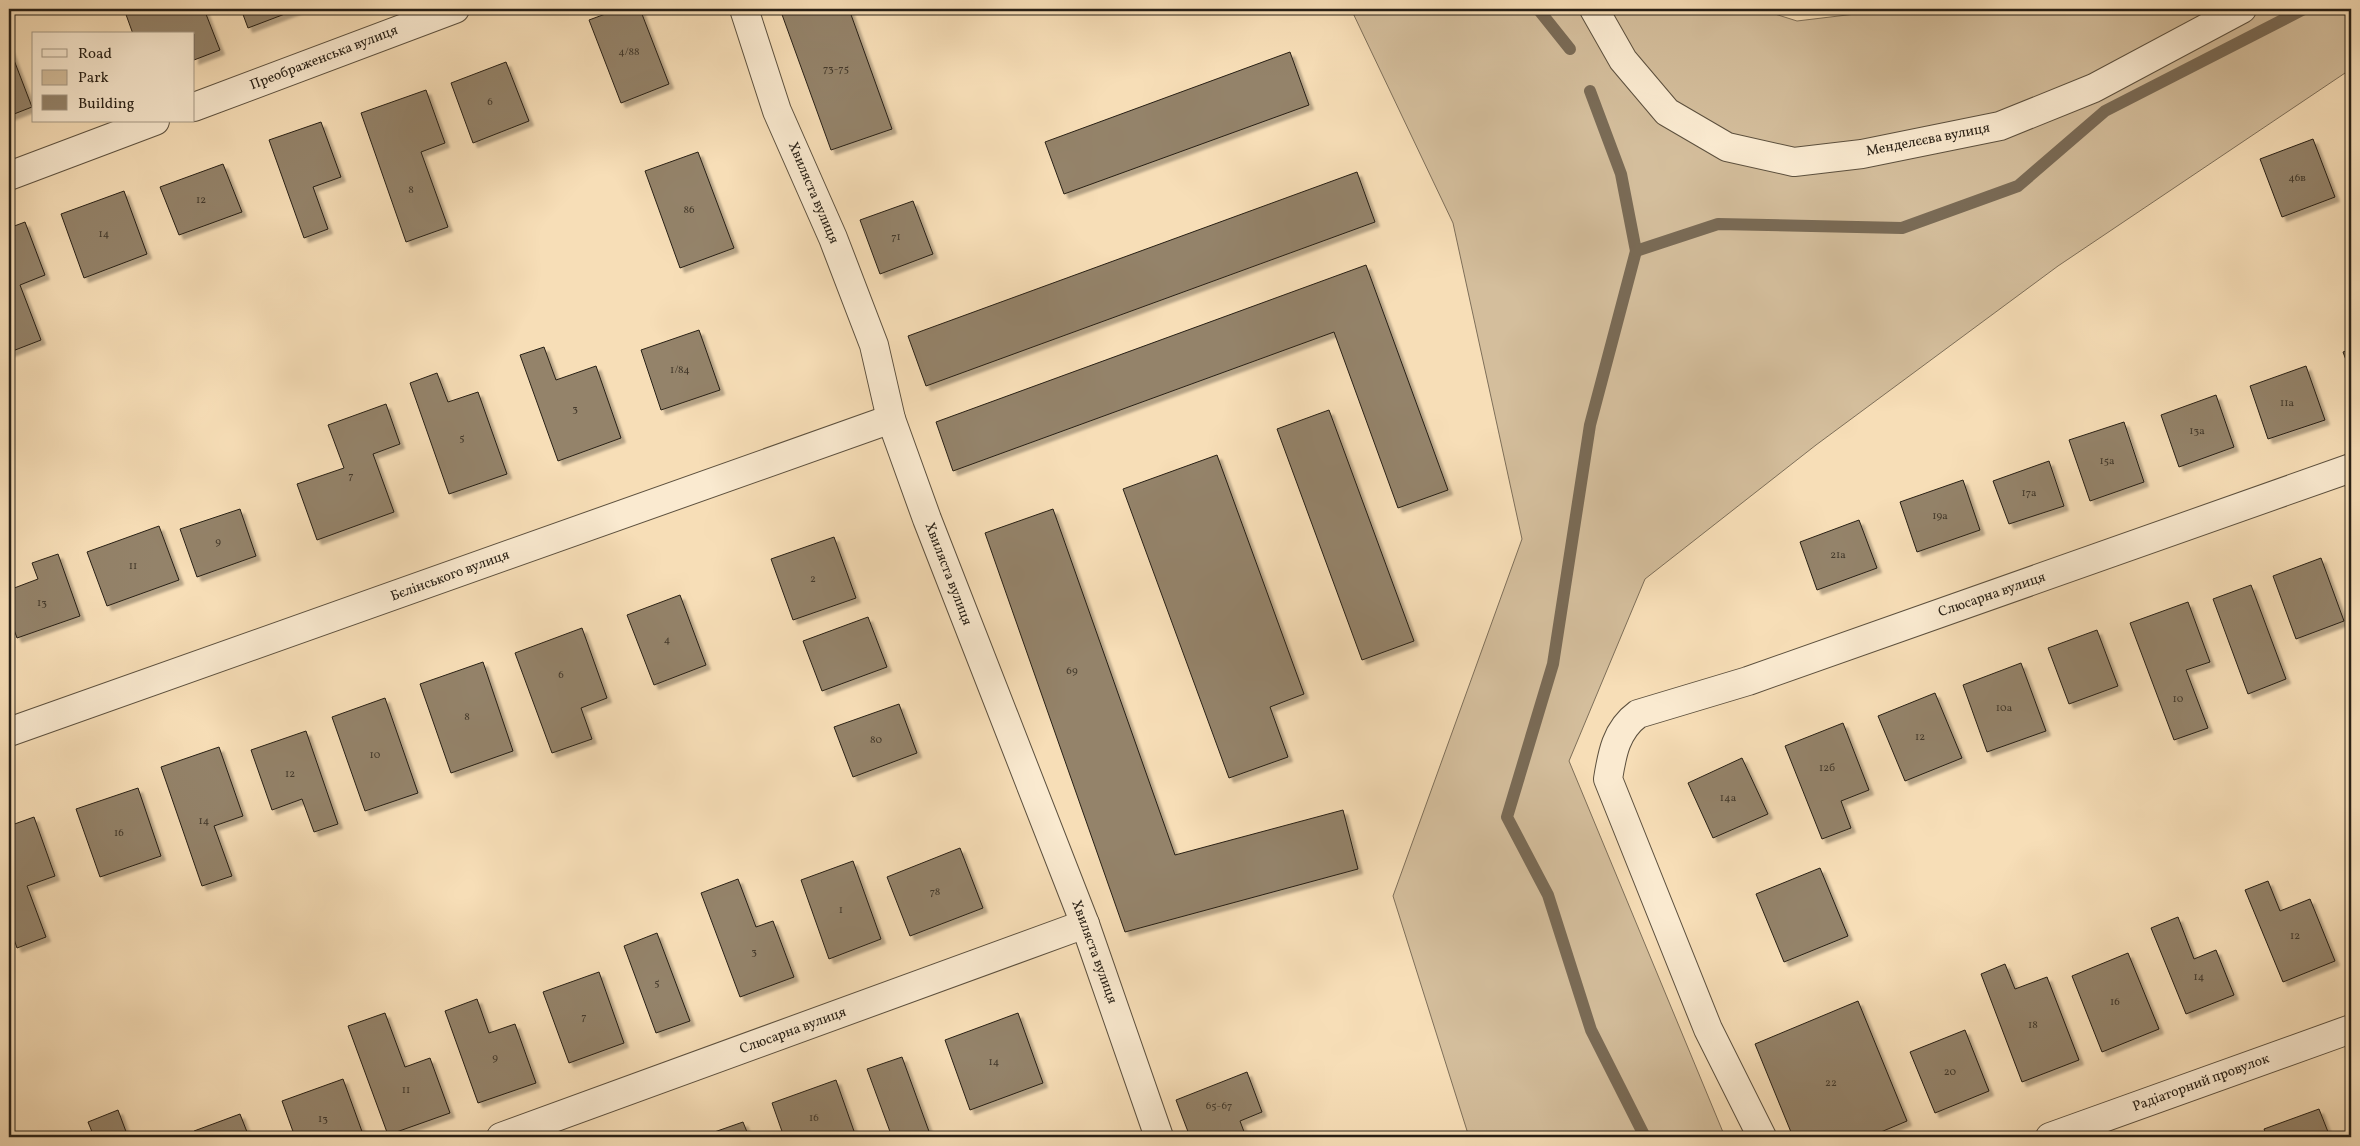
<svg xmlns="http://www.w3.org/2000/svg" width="2360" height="1146" viewBox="0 0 2360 1146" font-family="Vollkorn,serif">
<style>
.green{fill:#d4be9c;stroke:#7e6f59}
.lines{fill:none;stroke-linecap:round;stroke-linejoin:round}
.stream{stroke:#7a6b56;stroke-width:12}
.building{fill:#94836a;stroke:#282016;filter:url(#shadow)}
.minor-casing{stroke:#5c503e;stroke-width:30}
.minor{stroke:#faead0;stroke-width:28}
.labels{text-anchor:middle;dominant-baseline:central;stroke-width:4;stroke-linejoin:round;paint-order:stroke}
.number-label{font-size:11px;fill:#43392b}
.street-label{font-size:14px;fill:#282016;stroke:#faead0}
</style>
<defs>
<filter id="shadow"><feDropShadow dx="4.5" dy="4.5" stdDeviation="1" flood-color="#0004"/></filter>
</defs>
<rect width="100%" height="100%" fill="#f7deb7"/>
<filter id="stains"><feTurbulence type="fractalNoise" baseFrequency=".004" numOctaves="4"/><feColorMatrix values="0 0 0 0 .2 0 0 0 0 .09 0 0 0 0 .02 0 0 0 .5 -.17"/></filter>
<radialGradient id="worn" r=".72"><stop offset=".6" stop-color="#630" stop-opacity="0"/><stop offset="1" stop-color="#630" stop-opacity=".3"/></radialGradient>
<polygon class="green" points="1351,9 1759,9 1797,21 1897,9 2351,9 2351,69 2058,266 1816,445 1645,579 1569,761 1725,1137 1469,1137 1393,896 1522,539 1453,223"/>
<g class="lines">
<g class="stream">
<polyline points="1538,9 1570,49"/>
<polyline points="1590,91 1621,174 1636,251 1590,425 1553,664 1507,817 1548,895 1591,1030 1645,1137"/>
<polyline points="1636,251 1718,224 1902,228 2018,186 2105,111 2304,9"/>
</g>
</g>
<g class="building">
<polygon points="124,9 204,9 220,50 194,60 194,34 133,34"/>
<polygon points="241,9 298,9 248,28"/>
<polygon points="619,9 640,9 669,84 621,103 589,20"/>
<polygon points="780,9 849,9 892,129 831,150"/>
<polygon points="9,47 32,107 9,116"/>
<polygon points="1290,52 1309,105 1064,194 1045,142"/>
<polygon points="506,62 529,121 473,143 451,83"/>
<polygon points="426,90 445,143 421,152 448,227 406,242 361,113"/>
<polygon points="321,122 341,177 313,187 328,229 304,238 269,140"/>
<polygon points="2313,139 2335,197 2282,217 2260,159"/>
<polygon points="698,152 734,248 680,268 645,171"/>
<polygon points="223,164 242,212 179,235 160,187"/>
<polygon points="1357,172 1375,222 926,386 908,336"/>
<polygon points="124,191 147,254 84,278 61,214"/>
<polygon points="913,201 933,254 880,274 860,220"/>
<polygon points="25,222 45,275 20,285 41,340 10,352 9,228"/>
<polygon points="1366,265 1448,490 1398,508 1334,332 953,471 936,422"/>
<polygon points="699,330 720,390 661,410 641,350"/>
<polygon points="544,347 556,380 596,366 621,438 558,461 520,355"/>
<polygon points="2351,349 2351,373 2343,352"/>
<polygon points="2306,366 2325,420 2268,439 2250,386"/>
<polygon points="437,373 448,402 478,392 507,474 449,494 410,383"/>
<polygon points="2216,395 2234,447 2179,467 2161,415"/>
<polygon points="386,404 400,444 373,454 394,512 317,540 297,484 344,468 328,425"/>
<polygon points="1329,410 1414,641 1362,660 1277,429"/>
<polygon points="2124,422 2144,482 2090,501 2069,440"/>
<polygon points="1217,455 1304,694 1270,707 1288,757 1229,778 1123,489"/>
<polygon points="2049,461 2064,506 2009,524 1993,481"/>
<polygon points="1963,480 1980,530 1917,552 1900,502"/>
<polygon points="240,509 256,556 197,577 180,529"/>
<polygon points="1053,509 1175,855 1343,810 1358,869 1125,932 985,533"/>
<polygon points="1859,520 1877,568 1817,590 1800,542"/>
<polygon points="159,526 179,580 107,606 87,552"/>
<polygon points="834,537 856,598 793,620 771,559"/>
<polygon points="58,554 80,616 17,638 9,616 9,590 38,579 32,563"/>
<polygon points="2321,558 2344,621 2296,639 2273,576"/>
<polygon points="2251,585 2286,679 2248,694 2213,599"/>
<polygon points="680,595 706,665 654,685 627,615"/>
<polygon points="2188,602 2210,662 2186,670 2208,728 2174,740 2130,623"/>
<polygon points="868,617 887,667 822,691 803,641"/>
<polygon points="582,628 607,698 581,708 592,739 552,753 515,653"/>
<polygon points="2097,630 2118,686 2069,704 2048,648"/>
<polygon points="483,662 513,751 451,773 420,684"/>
<polygon points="2021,663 2046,731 1987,752 1963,685"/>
<polygon points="1935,693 1962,758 1905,781 1878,716"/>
<polygon points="385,698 418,793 365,811 332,717"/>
<polygon points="899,704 917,753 853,777 834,727"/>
<polygon points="1843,723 1869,790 1841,801 1851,828 1822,839 1785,746"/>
<polygon points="306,731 338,824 314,832 302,799 272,810 251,750"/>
<polygon points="219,747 243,816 214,826 232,876 202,886 161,767"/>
<polygon points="1742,758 1768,814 1713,838 1688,783"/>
<polygon points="138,788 161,856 100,877 76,809"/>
<polygon points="34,817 55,876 27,886 46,937 17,948 9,925 9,826"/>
<polygon points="960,848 983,908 910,936 887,877"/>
<polygon points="853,861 881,939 829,959 801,880"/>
<polygon points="1820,868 1848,936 1784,962 1756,894"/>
<polygon points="738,879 756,927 773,921 794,977 740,997 701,893"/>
<polygon points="2268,881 2280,911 2310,899 2335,961 2283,982 2245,890"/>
<polygon points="2178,917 2194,959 2216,950 2234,995 2186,1014 2151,928"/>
<polygon points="657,933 690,1021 656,1033 624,946"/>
<polygon points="2128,953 2159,1029 2102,1052 2072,976"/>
<polygon points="2005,964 2015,989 2047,977 2079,1060 2022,1082 1981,974"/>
<polygon points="599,972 624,1043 569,1063 543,992"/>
<polygon points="477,999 489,1033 515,1024 536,1083 478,1103 445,1011"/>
<polygon points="1858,1001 1907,1121 1869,1137 1793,1137 1755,1044"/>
<polygon points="385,1013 405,1067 430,1058 450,1113 388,1135 348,1026"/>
<polygon points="1018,1013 1043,1083 970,1110 945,1040"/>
<polygon points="1965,1030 1989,1091 1935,1113 1910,1052"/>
<polygon points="902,1057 931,1137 892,1137 867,1069"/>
<polygon points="1247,1072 1262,1112 1240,1121 1246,1137 1190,1137 1176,1100"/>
<polygon points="343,1079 364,1137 295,1137 282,1101"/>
<polygon points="836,1080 855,1134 846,1137 784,1137 772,1103"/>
<polygon points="2319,1109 2330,1137 2267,1137 2264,1129"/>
<polygon points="118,1110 128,1137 94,1137 88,1122"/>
<polygon points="240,1114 249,1137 196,1137 194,1131"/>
<polygon points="743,1122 749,1137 700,1137"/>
</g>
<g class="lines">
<defs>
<g id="minor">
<polyline points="744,9 777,111 833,238 874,345 891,419 927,519 1085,924 1159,1137"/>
<polyline points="1594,9 1623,60 1667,112 1727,147 1794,162 1862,154 2000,126 2094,88 2242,9"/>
<polyline points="194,107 455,9"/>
<polyline points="9,176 155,121"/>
<polyline points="9,732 891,419"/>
<polyline points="501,1137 1085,924"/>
<path d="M1762,1137l-54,-108 -100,-250c4,-25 8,-49 30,-65l110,-33 603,-213"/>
<polyline points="2050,1137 2351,1029"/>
</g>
</defs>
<use href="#minor" class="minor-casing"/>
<use href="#minor" class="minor"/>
</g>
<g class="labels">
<g class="number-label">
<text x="629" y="52">4/88</text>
<text x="836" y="69">73-75</text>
<text x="490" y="102">6</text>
<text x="2297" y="178">46в</text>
<text x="411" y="190">8</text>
<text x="201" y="200">12</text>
<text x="689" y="210">86</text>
<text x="104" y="234">14</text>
<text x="896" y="237">71</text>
<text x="680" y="370">1/84</text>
<text x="2287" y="403">11а</text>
<text x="575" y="409">3</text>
<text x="2197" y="431">13а</text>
<text x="462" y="438">5</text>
<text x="2107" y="461">15а</text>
<text x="351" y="476">7</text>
<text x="2029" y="493">17а</text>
<text x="1940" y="516">19а</text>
<text x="218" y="542">9</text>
<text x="1838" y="555">21а</text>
<text x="133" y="566">11</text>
<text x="813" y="579">2</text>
<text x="42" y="603">13</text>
<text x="667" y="640">4</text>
<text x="1072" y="671">69</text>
<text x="561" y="675">6</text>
<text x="2178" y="699">10</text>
<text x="2004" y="708">10а</text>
<text x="467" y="717">8</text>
<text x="1920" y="737">12</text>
<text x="876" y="740">80</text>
<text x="375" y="755">10</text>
<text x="1827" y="768">12б</text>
<text x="290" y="774">12</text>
<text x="1728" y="798">14а</text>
<text x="204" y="821">14</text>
<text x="119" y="833">16</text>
<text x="935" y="892">78</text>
<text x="841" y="910">1</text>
<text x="2295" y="936">12</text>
<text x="754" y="952">3</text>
<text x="2199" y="977">14</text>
<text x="657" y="983">5</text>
<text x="2115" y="1002">16</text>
<text x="584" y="1017">7</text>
<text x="2033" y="1025">18</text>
<text x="495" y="1058">9</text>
<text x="994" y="1062">14</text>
<text x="1950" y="1072">20</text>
<text x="1831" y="1083">22</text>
<text x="406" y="1090">11</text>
<text x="1219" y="1106">65-67</text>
<text x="814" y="1118">16</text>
<text x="323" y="1119">13</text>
</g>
<g class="street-label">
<text transform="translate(324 58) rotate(-21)">Преображенська вулиця</text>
<text transform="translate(1928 140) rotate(-11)">Менделєєва вулиця</text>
<text transform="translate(813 193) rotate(67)">Хвиляста вулиця</text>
<text transform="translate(948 574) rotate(69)">Хвиляста вулиця</text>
<text transform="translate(450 576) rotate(-20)">Бєлінського вулиця</text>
<text transform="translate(1992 595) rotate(-19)">Слюсарна вулиця</text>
<text transform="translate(1094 952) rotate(70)">Хвиляста вулиця</text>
<text transform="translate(793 1031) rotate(-20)">Слюсарна вулиця</text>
<text transform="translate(2201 1083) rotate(-20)">Радіаторний провулок</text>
</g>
</g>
<rect width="2360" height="1146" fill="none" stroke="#f7deb7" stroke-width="30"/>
<rect x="10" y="10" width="2340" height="1126" fill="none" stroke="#282016" stroke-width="2.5"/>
<rect x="15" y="15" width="2330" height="1116" fill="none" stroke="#282016"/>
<rect x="32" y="32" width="162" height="90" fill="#faead0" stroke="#a69986"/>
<rect x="42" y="49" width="25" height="8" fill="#faead0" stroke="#a69986"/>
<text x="78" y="58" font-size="15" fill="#282016">Road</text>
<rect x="42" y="70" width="25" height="15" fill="#d4be9c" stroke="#a69986"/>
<text x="78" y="82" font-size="15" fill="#282016">Park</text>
<rect x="42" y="95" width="25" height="15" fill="#94836a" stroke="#a69986"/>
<text x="78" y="108" font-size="15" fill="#282016">Building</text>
<rect width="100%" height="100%" filter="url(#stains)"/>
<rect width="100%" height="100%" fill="url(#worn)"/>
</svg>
